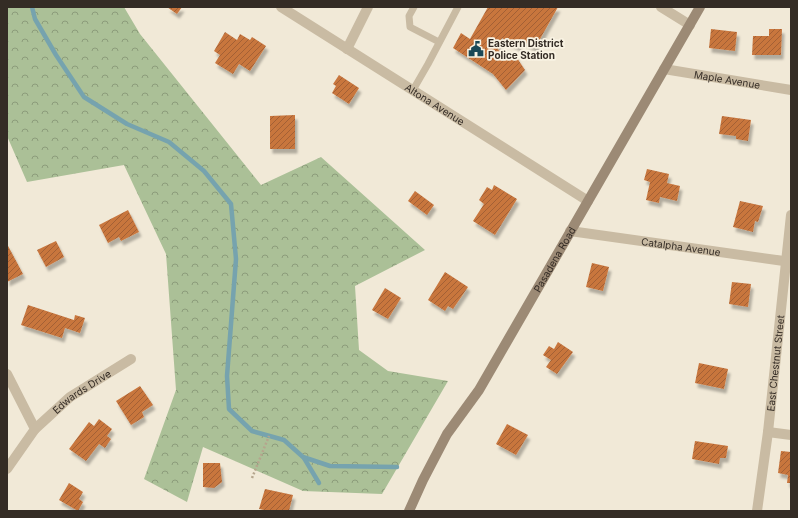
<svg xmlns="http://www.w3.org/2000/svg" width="798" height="518" viewBox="0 0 798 518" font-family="Inter,sans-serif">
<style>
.forest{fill:url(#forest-crowns)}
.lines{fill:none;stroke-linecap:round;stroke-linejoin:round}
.stream{stroke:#76a3ae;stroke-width:4.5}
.building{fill:url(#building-hatch);filter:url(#shadow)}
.path{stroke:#b5a58d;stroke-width:2.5;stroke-dasharray:2 2;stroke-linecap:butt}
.lane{stroke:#c9bba3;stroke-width:7}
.street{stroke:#c9bba3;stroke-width:10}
.secondary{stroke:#9c8a75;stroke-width:10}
.labels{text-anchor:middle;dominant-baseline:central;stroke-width:3.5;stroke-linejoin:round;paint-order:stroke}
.poi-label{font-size:10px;font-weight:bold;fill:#342c25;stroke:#f9f3e3;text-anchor:start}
.street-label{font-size:10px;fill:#342c25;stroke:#f9f3e3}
</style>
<defs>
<pattern id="forest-crowns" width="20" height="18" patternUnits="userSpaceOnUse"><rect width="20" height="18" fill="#abc097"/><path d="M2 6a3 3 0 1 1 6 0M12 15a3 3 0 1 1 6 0" fill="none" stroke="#8c9c7b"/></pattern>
<pattern id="building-hatch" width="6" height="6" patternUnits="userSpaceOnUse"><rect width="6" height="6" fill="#c8763e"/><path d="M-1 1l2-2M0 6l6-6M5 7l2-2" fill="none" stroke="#a36134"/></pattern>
<filter id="shadow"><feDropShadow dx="2.5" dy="4.5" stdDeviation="1" flood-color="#0004"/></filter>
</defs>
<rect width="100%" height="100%" fill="#f1e9d7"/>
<polygon class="forest" points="7,7 124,7 140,34 261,185 321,157 425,250 355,286 359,350 388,371 448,381 382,494 303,491 203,447 187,502 144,479 176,390 166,254 124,165 27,182 7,136"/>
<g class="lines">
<g class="stream">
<polyline points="32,7 35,19 56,55 84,97 127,124 169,142 204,171 231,204 236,259 227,376 229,409 252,431 284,440 303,457 330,466 397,467"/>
<polyline points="304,458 319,483"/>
</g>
</g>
<g class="building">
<polygon points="167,7 182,7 177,14"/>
<polygon points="488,7 558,7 535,48 522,41 518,47 502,38 498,50 511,56 515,55 525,70 506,90 493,74 453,48 461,33 470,39"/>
<polygon points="711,29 737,32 735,51 709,48"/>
<polygon points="769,29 782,29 781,55 752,55 753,36 769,36"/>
<polygon points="225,32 237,40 240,34 250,40 252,37 266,46 250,71 239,64 233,74 215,63 220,55 214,51"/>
<polygon points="339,75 359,88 349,104 332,93 336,86 333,84"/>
<polygon points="295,115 295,149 270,149 270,116"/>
<polygon points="722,116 751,120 748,141 736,139 736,136 719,134"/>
<polygon points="647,169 669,174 667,183 680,186 677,201 660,197 659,203 646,200 650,182 644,180"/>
<polygon points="494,185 517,199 495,235 473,221 484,204 479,200 487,187 492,190"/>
<polygon points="415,191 434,205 427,215 408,201"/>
<polygon points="740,201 763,206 758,222 755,221 753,232 733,227"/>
<polygon points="128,210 139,232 121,241 119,237 108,243 99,225"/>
<polygon points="56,241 64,257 46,267 37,250"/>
<polygon points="7,244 23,274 7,282"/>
<polygon points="592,263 609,267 603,291 586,287"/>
<polygon points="445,272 468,287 453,309 448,306 445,311 428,300"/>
<polygon points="732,282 751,284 748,307 729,304"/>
<polygon points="385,288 401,298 388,319 372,310"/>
<polygon points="28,305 74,320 75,315 85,318 80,333 65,328 62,338 21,325"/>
<polygon points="558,342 573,352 557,374 546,367 551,360 543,355 549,346 554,349"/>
<polygon points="699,363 728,369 724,389 695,383"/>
<polygon points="140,386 153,405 142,412 144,417 131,425 116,401"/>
<polygon points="99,419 112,429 107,436 111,439 105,448 99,444 86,461 69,449 89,422 94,426"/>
<polygon points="507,424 528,435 516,455 496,444"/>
<polygon points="695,441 728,446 726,458 720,458 719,464 692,459"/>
<polygon points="781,451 791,452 791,483 787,483 788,475 778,473"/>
<polygon points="203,463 220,463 222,482 214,488 203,487"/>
<polygon points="69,483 83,492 79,499 83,502 78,511 59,500"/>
<polygon points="265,489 293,495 289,511 269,511 259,509"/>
</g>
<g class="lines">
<polyline class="path" points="252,478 269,436"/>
<g class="lane">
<polyline points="414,7 409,16 410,27 439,42"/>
<polyline points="413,90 428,64 458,7"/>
</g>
<g class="street">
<path id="s1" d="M281,7l307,194"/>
<polyline points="661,7 690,25"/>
<polyline points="347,49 368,7"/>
<path id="s2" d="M664,69l127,21"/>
<path id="s3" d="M570,231l221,31"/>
<polyline points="7,374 35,429 7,469"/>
<path id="s4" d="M35,429l35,-32 61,-38"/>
<polyline points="768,432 791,435"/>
<path id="s5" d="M757,511l11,-79 23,-217"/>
</g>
<path class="secondary" id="s6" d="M409,511l14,-31 24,-46 32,-44 221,-383"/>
</g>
<defs>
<symbol id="civic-bare" viewBox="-9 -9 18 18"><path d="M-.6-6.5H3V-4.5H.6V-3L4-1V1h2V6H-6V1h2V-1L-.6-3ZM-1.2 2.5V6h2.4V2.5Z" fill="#1a4856" stroke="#f9f3e3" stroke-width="2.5" paint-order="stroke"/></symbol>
</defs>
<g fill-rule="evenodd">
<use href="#civic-bare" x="465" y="38" width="22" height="22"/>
</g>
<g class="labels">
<g class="poi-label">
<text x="488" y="43">Eastern District<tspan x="488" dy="12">Police Station</tspan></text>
</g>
<g class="street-label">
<text stroke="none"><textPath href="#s2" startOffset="64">Maple Avenue</textPath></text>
<text stroke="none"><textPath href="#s1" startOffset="182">Altona Avenue</textPath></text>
<text stroke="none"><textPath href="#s3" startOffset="112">Catalpha Avenue</textPath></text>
<text stroke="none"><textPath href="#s6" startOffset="291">Pasadena Road</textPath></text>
<text stroke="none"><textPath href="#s5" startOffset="149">East Chestnut Street</textPath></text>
<text stroke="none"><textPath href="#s4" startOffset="60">Edwards Drive</textPath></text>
</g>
</g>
<rect width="798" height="518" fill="none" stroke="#342c25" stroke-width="16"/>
</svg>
